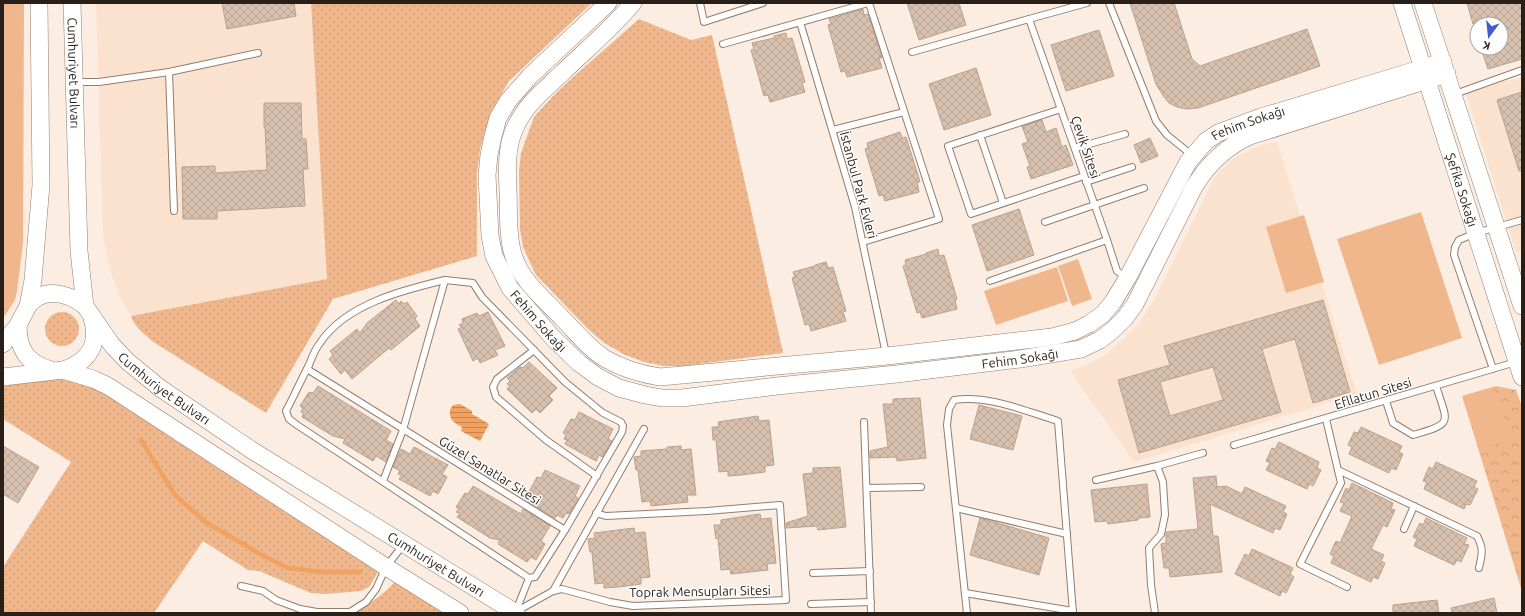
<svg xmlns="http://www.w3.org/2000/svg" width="1525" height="616" viewBox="0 0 1525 616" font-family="Ubuntu,sans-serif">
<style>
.built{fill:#fbe2cf}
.grass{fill:url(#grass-dots)}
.park{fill:url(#park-crowns)}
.pitch{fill:#efb78b}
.water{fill:url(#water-rules)}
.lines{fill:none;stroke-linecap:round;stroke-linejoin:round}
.stream{stroke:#f1a25f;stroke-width:4.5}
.building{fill:url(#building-cross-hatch);stroke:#b8a18f;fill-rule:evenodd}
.lane-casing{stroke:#937d6d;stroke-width:8}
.secondary-casing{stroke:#937d6d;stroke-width:18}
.lane{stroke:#fff;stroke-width:6}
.secondary{stroke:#fff;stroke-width:17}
.labels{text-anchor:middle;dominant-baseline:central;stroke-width:3;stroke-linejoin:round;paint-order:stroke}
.street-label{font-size:13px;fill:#281f18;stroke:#fff}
</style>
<defs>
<pattern id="grass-dots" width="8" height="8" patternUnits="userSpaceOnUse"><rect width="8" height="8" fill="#efb78b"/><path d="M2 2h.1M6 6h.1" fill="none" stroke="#cd9d77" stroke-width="1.8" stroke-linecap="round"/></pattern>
<pattern id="park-crowns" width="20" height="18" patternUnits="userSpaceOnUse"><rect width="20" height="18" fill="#efb78b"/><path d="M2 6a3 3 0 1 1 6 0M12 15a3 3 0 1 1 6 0" fill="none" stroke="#cd9d77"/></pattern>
<pattern id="water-rules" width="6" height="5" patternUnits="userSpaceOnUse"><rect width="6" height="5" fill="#f1a25f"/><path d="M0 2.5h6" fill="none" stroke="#c3834d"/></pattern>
<pattern id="building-cross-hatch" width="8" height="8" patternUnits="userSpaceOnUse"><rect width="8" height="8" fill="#d8c0ae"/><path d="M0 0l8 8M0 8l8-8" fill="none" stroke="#b9a595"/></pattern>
</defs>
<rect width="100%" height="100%" fill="#fcede2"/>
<g class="built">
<polygon points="96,3 311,3 328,279 131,316 120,298 110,270 103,236"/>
<polygon points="1522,77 1522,251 1516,252 1465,91"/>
<polygon points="1277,142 1357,394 1134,462 1070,371 1090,363 1108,353 1138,325 1154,300 1216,175 1235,157 1261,145"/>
</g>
<g class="grass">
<path d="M311,3h281l-83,78 -19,33 -10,36 -3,22v84l-144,43 -67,114 -114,-72c-9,-8 -17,-14 -21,-25l196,-37z"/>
<polygon points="639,19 691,40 712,35 783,353 683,366 664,366 644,362 623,354 603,342 588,329 536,275 523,247 520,229 519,171 521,153 534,117 553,96 571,79"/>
<circle cx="62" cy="329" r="17"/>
<polygon points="39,377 75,379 99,388 379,567 377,574 369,587 361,591 325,594 311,593 259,571 248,570 203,541 154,613 3,613 3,567 71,462 3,419 3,382"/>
<path d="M403,573l64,40h-151c46,-5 55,-4 87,-40z"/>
</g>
<polygon class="park" points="1496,386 1516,390 1522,407 1522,591 1462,396"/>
<g class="pitch">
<polygon points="3,3 24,3 23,243 17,291 15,300 3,318"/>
<polygon points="1421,212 1462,338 1379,365 1337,239"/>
<polygon points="1304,215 1324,282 1286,293 1266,227"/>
<polygon points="1078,259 1092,299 1072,306 1058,266"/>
<polygon points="1057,267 1068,301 996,325 984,291"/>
<polygon points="1494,389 1511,440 1480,449 1463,399"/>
</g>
<path class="water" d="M460,404l12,7v3l17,10 -9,17 -19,-10 1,-4c-8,-4 -13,-7 -12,-17l3,-5z"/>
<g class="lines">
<polyline class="stream" points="141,440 175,495 204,521 260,554 288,568 323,572 360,572"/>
</g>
<g class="building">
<polygon points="222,3 294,3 296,16 227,29"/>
<polygon points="907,3 959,3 966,25 919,40"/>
<polygon points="1130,3 1174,3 1192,59 1200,66 1307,29 1320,66 1198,108 1186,109 1177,107 1169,103 1164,97 1156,84"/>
<polygon points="1467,3 1522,3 1522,59 1488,69 1481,48 1501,48 1501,24 1473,24"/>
<polygon points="863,9 864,15 868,14 876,38 882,58 879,58 882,68 847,77 845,71 841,72 828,25 831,24 829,19"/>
<polygon points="1099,30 1114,76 1066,91 1051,45"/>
<polygon points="786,33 787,39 792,38 805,82 802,83 805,92 770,102 768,95 764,96 751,50 754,49 752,43 774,38 774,36"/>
<polygon points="976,68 991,115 944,130 929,84"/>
<polygon points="1522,92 1522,171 1519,171 1497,100"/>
<polygon points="264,103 301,103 302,139 306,139 308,169 303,169 305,206 217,211 217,219 183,219 182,167 215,166 215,173 267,170 265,127 264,127"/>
<polygon points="1042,120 1046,132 1056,128 1062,147 1066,145 1073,165 1031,179 1027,167 1030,166 1022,144 1028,142 1022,126"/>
<polygon points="900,132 902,138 906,137 920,182 917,182 919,192 885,201 883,195 879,196 865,149 868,148 867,143"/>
<polygon points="1150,138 1158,156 1141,163 1134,145"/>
<polygon points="1019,209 1034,255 987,271 972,225"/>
<polygon points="938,249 939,256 944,255 957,299 955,300 957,309 922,318 920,312 917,313 903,266 906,265 905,260 926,254 926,253"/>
<polygon points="826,262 828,268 833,267 846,311 843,312 846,321 811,331 809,324 805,325 792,278 795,277 793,272 815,266 815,265"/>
<polygon points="396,300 399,304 401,301 404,304 407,302 417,316 415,319 420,326 391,350 389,348 352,379 345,370 341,374 329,359 333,355 330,351 357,329 360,333 367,323"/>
<path d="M1323,300l27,92 -37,11 -18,-64 -33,10 19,63 -142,41 -21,-73 52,-15 -6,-19zM1213,367l10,33 -53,16 -10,-34z"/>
<polygon points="488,312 505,346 495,350 498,355 480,363 478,358 473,361 458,329 462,327 459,325 463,323 462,319 477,313 479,316"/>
<polygon points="529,362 557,388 549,396 553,400 540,413 536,409 532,413 507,389 510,386 507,384 510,381 507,378 520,367 523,368"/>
<polygon points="318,386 391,431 386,440 393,444 386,462 376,456 373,461 343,443 345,439 333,436 302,417 304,413 301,412 303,408 300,406 309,392 313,393"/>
<polygon points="920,398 926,458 897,461 896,457 870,458 870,451 888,447 883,404 893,404 893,399"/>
<polygon points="979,405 1022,416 1013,450 970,439"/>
<polygon points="579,412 613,429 608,439 612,441 602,457 599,455 596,461 565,444 567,440 564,439 566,435 563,433 571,419 575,420"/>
<polygon points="758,416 759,421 769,420 774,465 765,466 765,472 741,475 728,476 728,471 719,472 716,440 713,440 712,427 719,427 718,422"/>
<polygon points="1361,427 1402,446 1399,452 1403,454 1396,470 1391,468 1389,473 1349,454 1352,447 1348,445 1354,432 1358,433"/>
<polygon points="1279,442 1319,462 1317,468 1321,470 1313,486 1309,484 1307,489 1266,470 1270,463 1266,461 1272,448 1275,449"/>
<polygon points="3,446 39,467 18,503 3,494"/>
<polygon points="681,446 681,450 691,449 696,495 687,495 688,502 651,506 650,501 642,502 638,470 636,470 634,457 641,456 641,451 667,449 667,447"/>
<polygon points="414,447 448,465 442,474 447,477 438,494 433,491 430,496 399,479 402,475 398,474 400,471 393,467 401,449 410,454"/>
<polygon points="1436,462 1477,481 1474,487 1478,489 1470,505 1466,504 1464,509 1424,489 1427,482 1423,481 1429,467 1433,469"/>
<polygon points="840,467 846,527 818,530 817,526 786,528 786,523 808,516 803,474 813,473 813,468"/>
<polygon points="545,470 580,486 575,496 578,498 569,514 566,513 563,518 557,515 555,518 528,502 533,493 529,492 537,477 541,478"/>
<polygon points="1216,476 1217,487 1226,486 1242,494 1245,487 1286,506 1283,512 1287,514 1280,530 1275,528 1273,533 1210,504 1213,536 1218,536 1222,572 1170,577 1169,568 1164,568 1161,544 1166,543 1166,532 1198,529 1193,478"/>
<polygon points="1352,483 1393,503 1391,509 1395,510 1387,527 1383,525 1371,549 1384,555 1381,561 1385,563 1378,579 1373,577 1371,582 1331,563 1334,556 1330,554 1336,541 1340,543 1352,516 1340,511 1344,503 1340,502 1346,488 1349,490"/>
<polygon points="1147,484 1150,517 1138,518 1138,520 1108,524 1107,521 1095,522 1091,490"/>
<polygon points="473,486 521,514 523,509 550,526 541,541 545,544 536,560 531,557 527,562 498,544 500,540 490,538 457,517 460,513 456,512 459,509 456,507 465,493 468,494"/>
<polygon points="760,514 761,519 771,518 776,563 767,564 768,570 731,574 730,569 721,570 718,538 716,539 714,525 721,525 721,520"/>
<polygon points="980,518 1049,538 1039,575 970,555"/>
<polygon points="1426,518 1467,538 1464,544 1469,545 1461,562 1457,560 1454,565 1414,546 1417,539 1413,537 1420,523 1423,525"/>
<polygon points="634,528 635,533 645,532 650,577 641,578 641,584 618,587 604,588 604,583 595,584 592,552 590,552 588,539 595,538 594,533"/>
<polygon points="1252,549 1293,568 1290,574 1294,577 1286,593 1282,591 1280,596 1235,574 1245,554 1249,556"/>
<polygon points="1494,598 1497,613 1452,613 1451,608"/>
<polygon points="1437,600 1439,613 1393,613 1393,605"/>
</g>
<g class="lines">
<defs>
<g id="lane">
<polyline points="700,3 704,22 763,3"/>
<polyline points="1109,3 1156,121 1167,135 1193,156"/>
<polyline points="1029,19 1087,3"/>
<polyline points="800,22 855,207 886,354"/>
<polyline points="723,44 868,3"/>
<polyline points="912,52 1029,19 1107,240 1117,271 1126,277"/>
<polyline points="169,72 258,53"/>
<polyline points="75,82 99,82 169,72 174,211"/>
<polyline points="1455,94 1522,70"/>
<polyline points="1061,109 948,146 971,214 1084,176"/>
<polyline points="833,130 904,112"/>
<polyline points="980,135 1003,203"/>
<polyline points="1075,148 1125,134"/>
<polyline points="1086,182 1132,167"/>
<polyline points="1045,222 1144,188"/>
<polyline points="863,242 939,219 869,3"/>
<path d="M445,280c-42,10 -99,24 -125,63 -5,6 -8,14 -11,22 -8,15 -15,31 -23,46l3,8 8,6 232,153 -13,33"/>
<polyline points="990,281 1107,240"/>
<polyline points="534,350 497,379 493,387 496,397 546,440 597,476"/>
<polyline points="307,369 565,530"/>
<polyline points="1493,369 1454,255 1455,247 1459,240 1476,233 1522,220"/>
<path d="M1386,401l7,22 20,12c41,-12 35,-11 23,-49"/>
<polyline points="1326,419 1341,483 1300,564 1347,587"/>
<polyline points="864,422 871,613"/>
<polyline points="1234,445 1516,362"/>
<path d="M1338,470l139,66c7,13 5,18 2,32"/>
<polyline points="1096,480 1157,466"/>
<polyline points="383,481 403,430 445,280 473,283 482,297 565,382 603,413 621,422 623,426 622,432 565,530 535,577 529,578"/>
<polyline points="867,488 921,487"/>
<polyline points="956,508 1067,534"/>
<polyline points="1404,529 1414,506"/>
<polyline points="813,573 870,571"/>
<polyline points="241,586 263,591 276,600 300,609 317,612 350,612 366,602 376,589 386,567 403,545"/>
<polyline points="553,591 644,429"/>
<polyline points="965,593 1073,611"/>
<polyline points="811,604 871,602"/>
<polyline points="517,611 553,591 562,589 610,602 633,606 786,600 780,505 707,511 606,516 596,513"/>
<path d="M967,613l-20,-188 2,-16 5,-9c35,-5 71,11 104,21l15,192"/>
<polyline points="1155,613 1151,585 1149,548 1161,534 1165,515 1163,482 1157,466 1203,453"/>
</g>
<g id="secondary">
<path id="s1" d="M72,3l7,248 6,55 27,39 15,16 33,27 93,63 263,162"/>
<path id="s2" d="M608,3l-78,73 -22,25 -10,17 -5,18 -4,19 -2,20 3,61 4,20 16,32 43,50 26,25 19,14 21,11 26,7 17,3h20l95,-12 120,-12 123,-15 61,-10 19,-9 14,-11 11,-11 10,-14 59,-117c14,-23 31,-40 56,-51l197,-62"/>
<path id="s3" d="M633,3c-21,25 -47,47 -71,70 -18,17 -37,32 -47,55 -9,19 -8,42 -7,62 1,20 -1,45 5,64 7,26 31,45 49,64 14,14 27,31 44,41 17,10 35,15 54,18l227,-21 165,-19 23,-6 14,-7 14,-10 10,-12 15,-25 60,-115 18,-21 12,-8 43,-16 182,-55"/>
<path id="s4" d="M1402,3l120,374"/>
<polyline points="1423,3 1522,306"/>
<path d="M28,306c15,-20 40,-13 57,0"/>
<path d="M18,325c0,25 9,38 33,45"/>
<polyline points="3,344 18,325 28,306 33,280 41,185 39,3"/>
<path d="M63,370c26,-8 37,-26 29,-52"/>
<polyline points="3,377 63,370 93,379 108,386 386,567 460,613"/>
</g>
</defs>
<use href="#lane" class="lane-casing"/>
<use href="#secondary" class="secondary-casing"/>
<use href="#lane" class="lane"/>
<use href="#secondary" class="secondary"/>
</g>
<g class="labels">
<g class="street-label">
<text stroke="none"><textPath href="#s1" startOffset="70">Cumhuriyet Bulvarı</textPath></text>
<text stroke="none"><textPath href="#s3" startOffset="1198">Fehim Sokağı</textPath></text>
<text transform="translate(1086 147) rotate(71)">Çevik Sitesi</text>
<text transform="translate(859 185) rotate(75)">İstanbul Park Evleri</text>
<text stroke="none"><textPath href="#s4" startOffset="196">Şefika Sokağı</textPath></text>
<text stroke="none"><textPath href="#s2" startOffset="379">Fehim Sokağı</textPath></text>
<text stroke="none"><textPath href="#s2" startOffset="889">Fehim Sokağı</textPath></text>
<text stroke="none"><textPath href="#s1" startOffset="419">Cumhuriyet Bulvarı</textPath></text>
<text transform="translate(1373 393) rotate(-17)">Efllatun Sitesi</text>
<text transform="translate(490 470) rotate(32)">Güzel Sanatlar Sitesi</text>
<text stroke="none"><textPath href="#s1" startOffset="743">Cumhuriyet Bulvarı</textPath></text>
<text transform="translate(700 591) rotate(-1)">Toprak Mensupları Sitesi</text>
</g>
</g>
<rect width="1525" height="616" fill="none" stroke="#281f18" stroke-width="8"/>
<g transform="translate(1489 36) rotate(195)"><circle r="19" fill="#ffffff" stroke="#a9a5a3"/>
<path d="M0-3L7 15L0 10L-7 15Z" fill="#415ccf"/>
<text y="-6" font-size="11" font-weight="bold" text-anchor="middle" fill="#281f18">K</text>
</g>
</svg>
